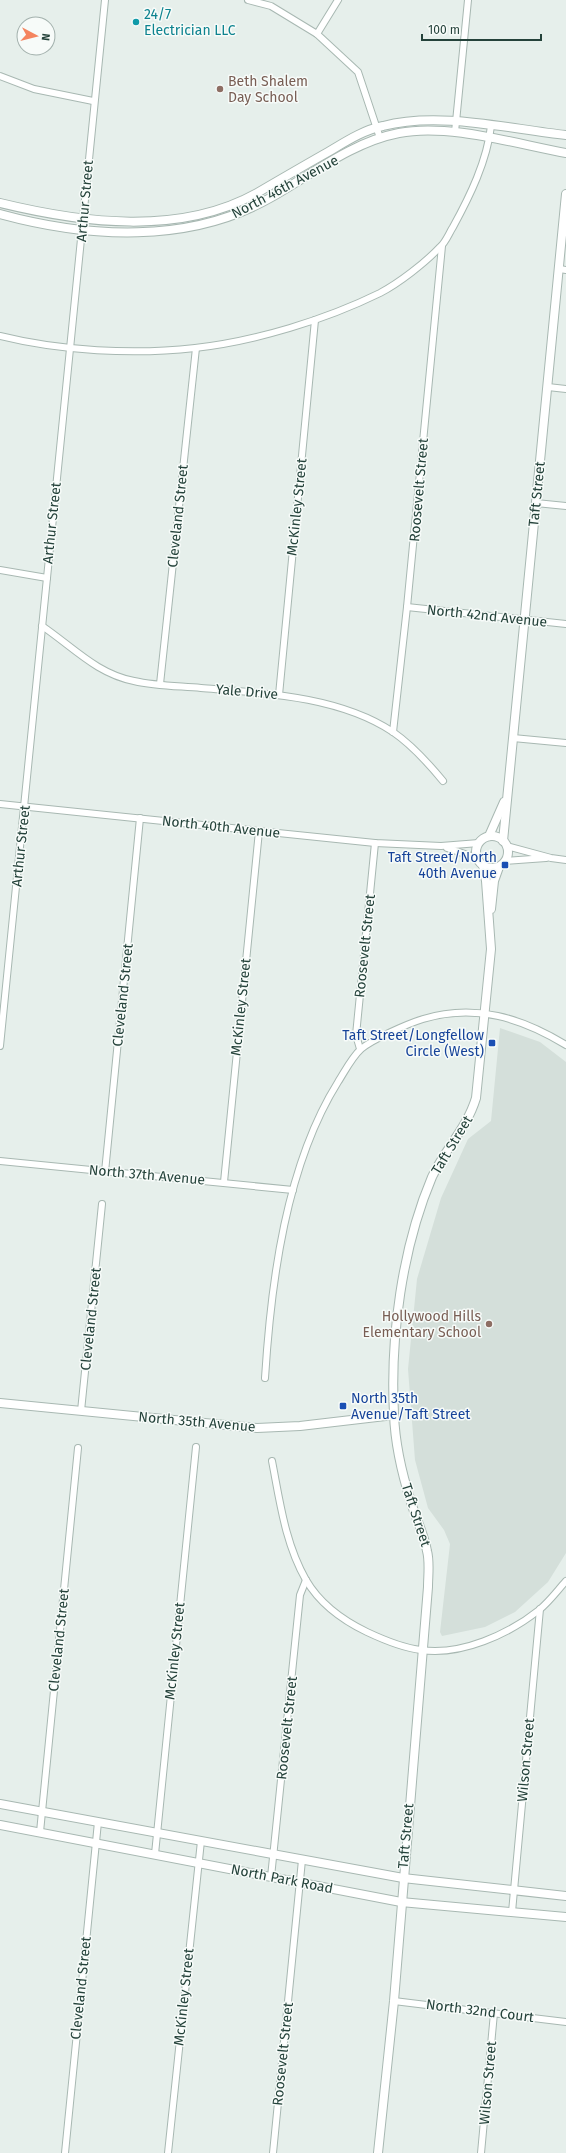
<svg xmlns="http://www.w3.org/2000/svg" width="566" height="2153" viewBox="0 0 566 2153" font-family="'Fira Sans',sans-serif">
<style>
.built{fill:#d4dfda}
.lines{fill:none;stroke-linecap:round;stroke-linejoin:round}
.minor-casing{stroke:#a8b8b2;stroke-width:8}
.tertiary-casing{stroke:#a8b8b2;stroke-width:10}
.minor{stroke:#fff;stroke-width:6}
.tertiary{stroke:#fff;stroke-width:8}
.culture-dot{fill:#0f9aa8;stroke:#f7fbf9;stroke-width:1.5}
.education-dot{fill:#8d6e63;stroke:#f7fbf9;stroke-width:1.5}
.transit-dot{fill:#1a4fb4;stroke:#f7fbf9;stroke-width:1.5}
.labels{text-anchor:middle;dominant-baseline:central;stroke-width:3;stroke-linejoin:round;paint-order:stroke}
.culture-label{font-size:14px;fill:#0d838f;stroke:#f7fbf9;text-anchor:start}
.education-label{font-size:14px;fill:#785e54;stroke:#f7fbf9;text-anchor:start}
.street-label{font-size:14px;fill:#24423a;stroke:#f7fbf9}
.transit-label{font-size:14px;fill:#164399;stroke:#f7fbf9;text-anchor:end}
</style>
<rect width="100%" height="100%" fill="#e6efeb"/>
<polygon class="built" points="500,1028 540,1042 566,1062 566,1553 548,1582 515,1612 485,1627 442,1636 440,1632 450,1544 444,1530 428,1508 415,1460 408,1369 417,1279 441,1198 468,1139 491,1121"/>
<g class="lines">
<defs>
<g id="minor">
<polyline points="248,0 271,6 317,34 358,72 380,138"/>
<polyline points="317,34 338,0"/>
<polyline points="0,76 34,89 93,101"/>
<polyline points="455,132 468,0"/>
<polyline points="560,269 566,270"/>
<path d="M0,336c60,15 134,19 195,12 61,-7 130,-28 185,-55 19,-10 45,-30 60,-46 6,-5 9,-14 13,-20 17,-31 34,-66 38,-101"/>
<polyline points="548,387 566,389"/>
<polyline points="536,503 566,506"/>
<polyline points="0,570 47,578"/>
<polyline points="407,607 566,624"/>
<path d="M42,626c31,21 55,48 92,55 22,5 45,5 67,7 62,5 138,8 192,44 19,13 36,32 50,49"/>
<polyline points="160,684 196,348"/>
<polyline points="279,695 315,320"/>
<polyline points="393,732 407,607 442,246"/>
<polyline points="513,738 566,743"/>
<polyline points="0,804 375,843 441,846 479,843"/>
<polyline points="507,846 551,858 566,860"/>
<polyline points="447,848 477,858"/>
<polyline points="506,861 546,858"/>
<polyline points="0,1046 105,0"/>
<polyline points="360,1049 356,1035 375,843"/>
<polyline points="0,1161 293,1190"/>
<polyline points="105,1172 140,818"/>
<polyline points="224,1182 259,831"/>
<path d="M265,1378c6,-96 21,-213 73,-296 7,-11 14,-25 23,-33 12,-10 46,-25 62,-30 52,-16 99,-1 143,26"/>
<polyline points="81,1411 102,1204"/>
<path d="M272,1461c8,41 13,82 34,119 14,24 36,40 61,52 17,8 36,16 54,18 40,6 88,-16 118,-40 10,-8 18,-19 27,-29"/>
<polyline points="40,1832 78,1448"/>
<polyline points="155,1854 196,1447"/>
<polyline points="271,1877 300,1595 306,1580"/>
<polyline points="512,1912 540,1609"/>
<polyline points="394,2001 566,2022"/>
<polyline points="65,2153 98,1822"/>
<polyline points="168,2153 201,1841"/>
<polyline points="273,2153 302,1860"/>
<polyline points="481,2153 494,2013"/>
</g>
<g id="tertiary">
<path d="M0,203c82,20 180,33 257,-10 24,-14 48,-28 71,-41 17,-10 35,-22 55,-26 56,-15 126,3 183,9"/>
<path d="M0,214c88,24 189,30 270,-16 41,-23 82,-56 129,-65 49,-10 117,11 167,20"/>
<circle cx="492" cy="852" r="16"/>
<polyline points="489,836 504,802"/>
<polyline points="503,841 566,194"/>
<polyline points="491,909 494,881 499,867"/>
<polyline points="0,1403 257,1428 300,1426 394,1415"/>
<polyline points="0,1804 403,1878 566,1896"/>
<polyline points="0,1825 401,1902 566,1917"/>
<path d="M378,2153l16,-152 34,-414c0,-11 2,-25 -1,-36 -3,-17 -11,-32 -16,-49 -9,-28 -16,-59 -17,-88 -4,-77 8,-166 38,-237 13,-28 35,-49 44,-79l15,-149 -5,-68 -3,-16"/>
</g>
</defs>
<use href="#minor" class="minor-casing"/>
<use href="#tertiary" class="tertiary-casing"/>
<use href="#minor" class="minor"/>
<use href="#tertiary" class="tertiary"/>
</g>
<circle class="culture-dot" cx="136" cy="22" r="4"/>
<g class="education-dot">
<circle cx="220" cy="89" r="4"/>
<circle cx="489" cy="1324" r="4"/>
</g>
<g class="transit-dot">
<rect x="501" y="861" width="8" height="8" rx="2"/>
<rect x="488" y="1039" width="8" height="8" rx="2"/>
<rect x="339" y="1402" width="8" height="8" rx="2"/>
</g>
<g class="labels">
<g class="culture-label">
<text x="144" y="14">24/7<tspan x="144" dy="16">Electrician LLC</tspan></text>
</g>
<g class="education-label">
<text x="228" y="81">Beth Shalem<tspan x="228" dy="16">Day School</tspan></text>
<text x="481" y="1316" text-anchor="end">Hollywood Hills<tspan x="481" dy="16">Elementary School</tspan></text>
</g>
<g class="street-label">
<text transform="translate(285 187) rotate(-28)">North 46th Avenue</text>
<text transform="translate(85 201) rotate(-85)">Arthur Street</text>
<text transform="translate(419 490) rotate(-85)">Roosevelt Street</text>
<text transform="translate(537 494) rotate(-84)">Taft Street</text>
<text transform="translate(297 507) rotate(-84)">McKinley Street</text>
<text transform="translate(178 516) rotate(-84)">Cleveland Street</text>
<text transform="translate(52 523) rotate(-84)">Arthur Street</text>
<text transform="translate(487 616) rotate(6)">North 42nd Avenue</text>
<text transform="translate(247 692) rotate(5)">Yale Drive</text>
<text transform="translate(221 827) rotate(6)">North 40th Avenue</text>
<text transform="translate(21 846) rotate(-84)">Arthur Street</text>
<text transform="translate(365 946) rotate(-84)">Roosevelt Street</text>
<text transform="translate(123 995) rotate(-84)">Cleveland Street</text>
<text transform="translate(241 1007) rotate(-84)">McKinley Street</text>
<text transform="translate(452 1145) rotate(-59)">Taft Street</text>
<text transform="translate(147 1175) rotate(5)">North 37th Avenue</text>
<text transform="translate(91 1319) rotate(-84)">Cleveland Street</text>
<text transform="translate(197 1422) rotate(5)">North 35th Avenue</text>
<text transform="translate(416 1515) rotate(72)">Taft Street</text>
<text transform="translate(59 1640) rotate(-84)">Cleveland Street</text>
<text transform="translate(175 1651) rotate(-84)">McKinley Street</text>
<text transform="translate(287 1728) rotate(-84)">Roosevelt Street</text>
<text transform="translate(526 1760) rotate(-85)">Wilson Street</text>
<text transform="translate(406 1836) rotate(-85)">Taft Street</text>
<text transform="translate(282 1879) rotate(11)">North Park Road</text>
<text transform="translate(81 1988) rotate(-84)">Cleveland Street</text>
<text transform="translate(184 1997) rotate(-84)">McKinley Street</text>
<text transform="translate(480 2011) rotate(7)">North 32nd Court</text>
<text transform="translate(283 2054) rotate(-84)">Roosevelt Street</text>
<text transform="translate(488 2083) rotate(-85)">Wilson Street</text>
</g>
<g class="transit-label">
<text x="497" y="857">Taft Street/North<tspan x="497" dy="16">40th Avenue</tspan></text>
<text x="484" y="1035">Taft Street/Longfellow<tspan x="484" dy="16">Circle (West)</tspan></text>
<text x="351" y="1398" text-anchor="start">North 35th<tspan x="351" dy="16">Avenue/Taft Street</tspan></text>
</g>
</g>
<g transform="translate(36 36) rotate(97)"><circle r="19" fill="#f7fbf9" stroke="#a3b1ad"/>
<path d="M0-3L7 15L0 10L-7 15Z" fill="#f4845f"/>
<text y="-6" font-size="11" font-weight="bold" text-anchor="middle" fill="#24423a">N</text>
</g>
<path d="M422 34v6h119v-6" fill="none" stroke="#24423a" stroke-width="2"/>
<text x="428" y="34" font-size="12" fill="#24423a" stroke="#f7fbf9" stroke-width="3" paint-order="stroke">100 m</text>
</svg>
